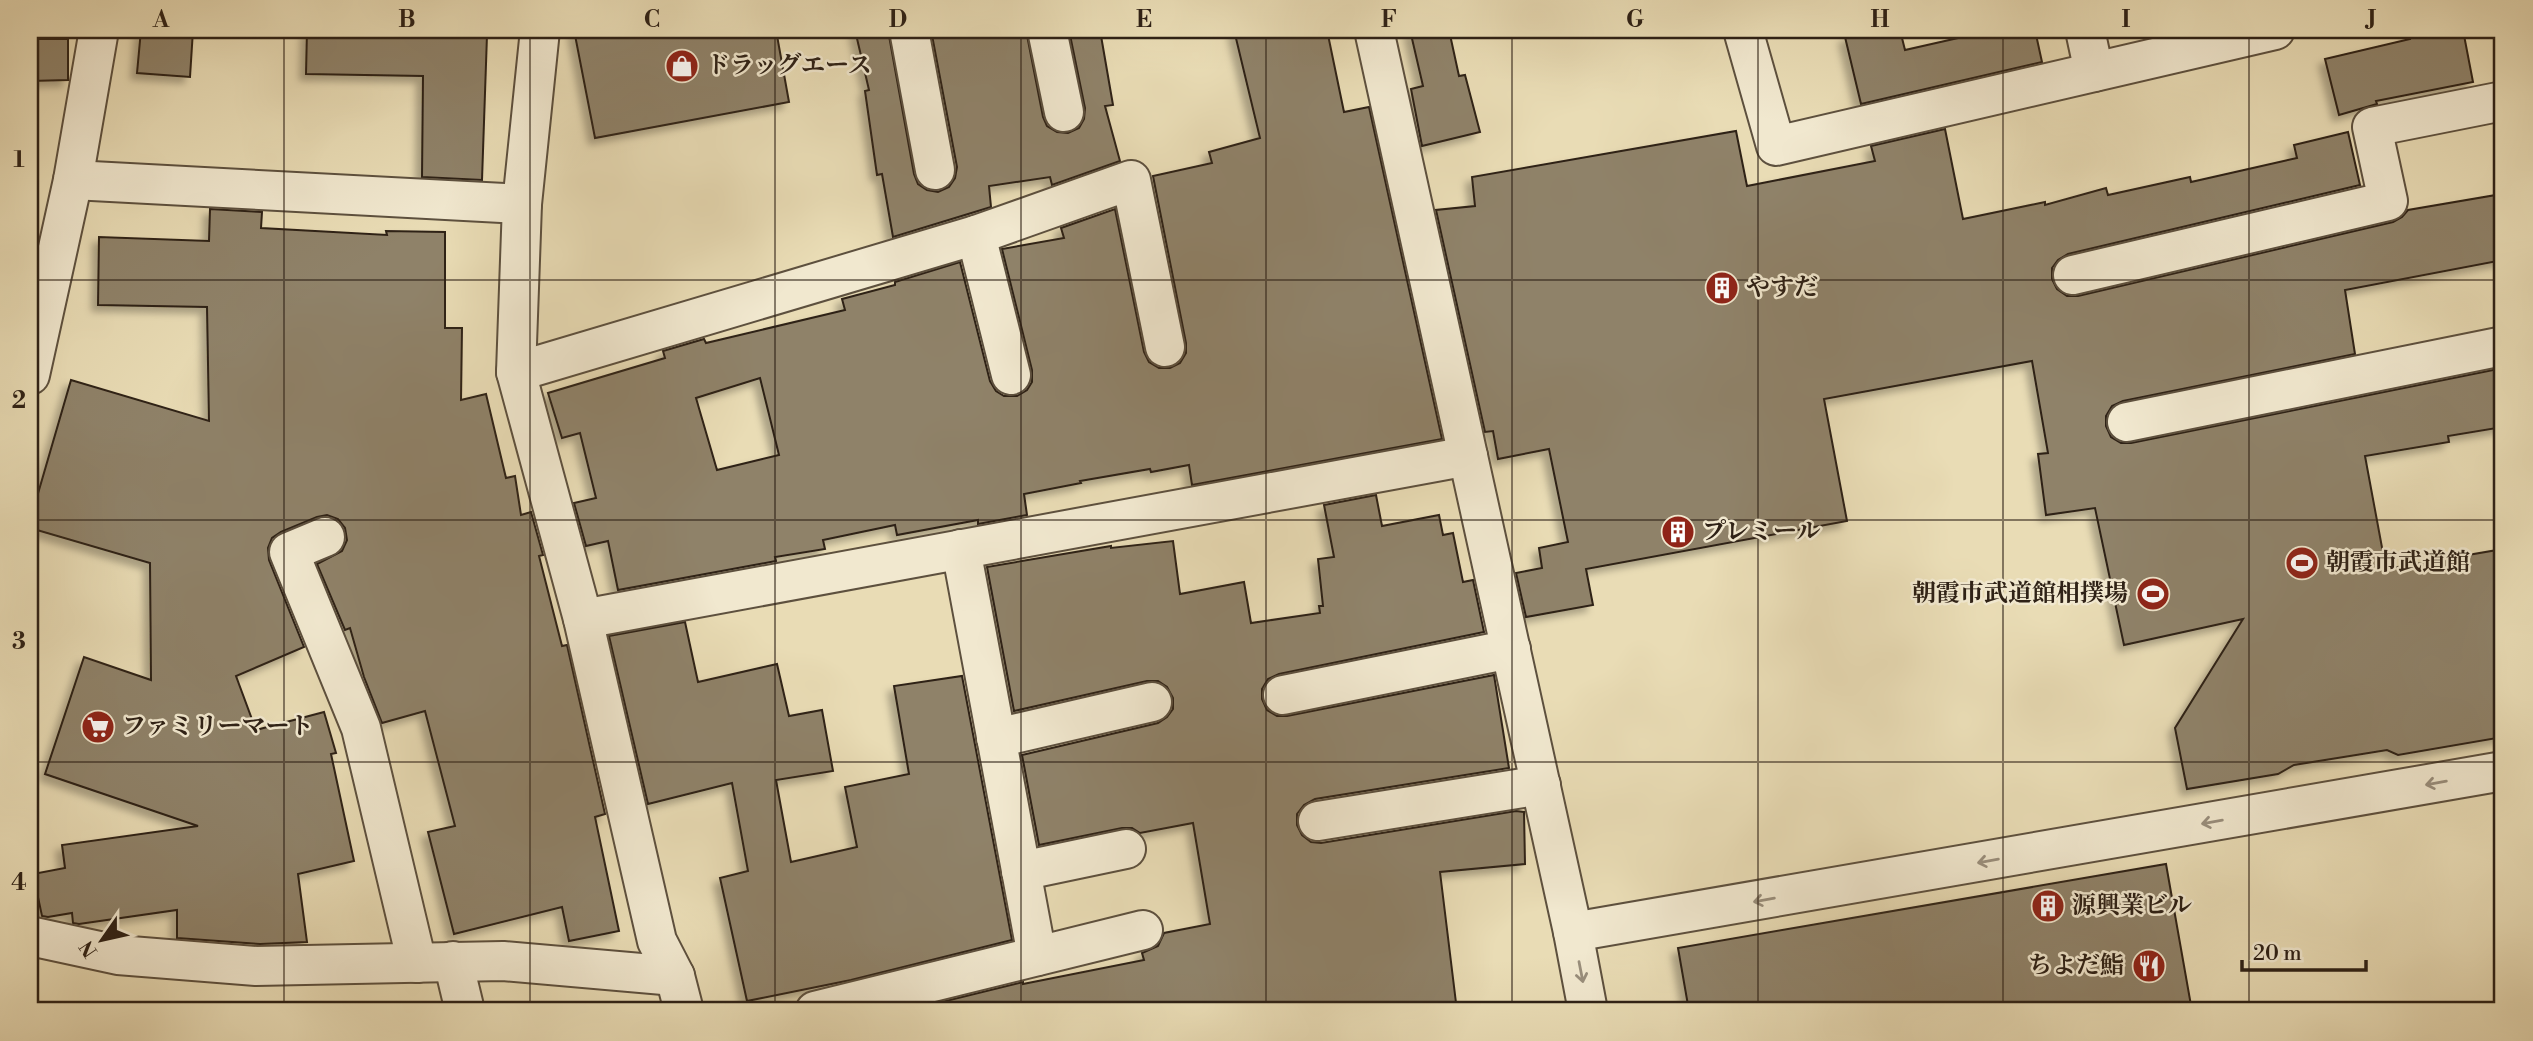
<svg xmlns="http://www.w3.org/2000/svg" width="2533" height="1041" viewBox="0 0 2533 1041" font-family="'Libre Bodoni','Noto Serif JP',serif">
<style>
.building{fill:#8f8269;stroke:#2e2116;stroke-width:2;fill-rule:evenodd;filter:url(#shadow)}
.lines{fill:none;stroke-linecap:round;stroke-linejoin:round}
.minor-casing{stroke:#5d503e;stroke-width:42}
.minor{stroke:#f1e8cf;stroke-width:38}
.oneway{stroke:#998e7c}
.grid{fill:none;stroke:#2e2116;stroke-width:2;stroke-opacity:0.55}
.labels{text-anchor:middle;dominant-baseline:central;stroke-width:5;stroke-linejoin:round;paint-order:stroke}
.poi-label{font-size:24px;font-weight:bold;fill:#2e2116;stroke:#f1e8cf;text-anchor:start}
.neatline{fill:none;stroke:#2e2116;stroke-width:2.5}
.grid-label{font-size:23px;text-anchor:middle;font-weight:bold;fill:#2e2116}
</style>
<defs>
<filter id="shadow"><feDropShadow dx="-6" dy="6" stdDeviation="3.5" flood-color="#0004"/></filter>
</defs>
<rect width="100%" height="100%" fill="#e9dcb5"/>
<filter id="stains"><feTurbulence type="fractalNoise" baseFrequency=".00286" numOctaves="4"/><feColorMatrix values="0 0 0 0 .2 0 0 0 0 .09 0 0 0 0 .02 0 0 0 .5 -.17"/></filter>
<radialGradient id="worn" r=".72"><stop offset=".6" stop-color="#630" stop-opacity="0"/><stop offset="1" stop-color="#630" stop-opacity=".3"/></radialGradient>
<g class="building">
<polygon points="141,30 193,30 190,77 137,73"/>
<polygon points="307,30 418,30 487,35 482,180 422,177 423,76 306,74"/>
<polygon points="574,30 776,30 789,102 595,138"/>
<polygon points="855,30 888,30 914,174 918,184 927,190 938,192 949,187 955,178 957,167 931,30 1026,30 1043,117 1047,126 1057,132 1068,133 1079,128 1084,119 1085,108 1070,35 1100,30 1113,105 1105,106 1120,161 1052,185 1050,177 989,186 991,207 893,237 882,174 877,175 865,91 869,90"/>
<path d="M1234,30h93l17,82 25,-5 73,332 -250,46 -3,-20 -38,7 -1,-3 -70,12 1,2 -57,11 3,21 -49,9v-4l-81,15 -2,-10 -72,15 2,9 -50,8 1,4 -158,29 -10,-49 -22,5 -12,-43 22,-5 -16,-65 -18,5 -14,-45 117,-35 -2,-7 41,-12 2,4 139,-33 -3,-11 53,-14v-3l65,-20 30,119 6,10 8,5h13l10,-6 5,-8v-12l-30,-121 62,-11 -3,-10 54,-19 29,143 5,10 10,6h11l10,-5 6,-10v-10l-33,-167 59,-13 -3,-11 51,-14zM760,378l19,77 -62,15 -21,-72z"/>
<polygon points="1410,30 1449,30 1459,76 1465,75 1480,132 1422,146 1411,89 1423,86"/>
<polygon points="1854,30 1900,30 1905,50 1967,36 1965,30 2035,30 2042,62 1861,104 1845,37 1855,35"/>
<polygon points="2408,30 2463,30 2473,82 2376,101 2377,104 2339,115 2325,59 2410,39"/>
<polygon points="30,39 68,39 68,80 30,81"/>
<polygon points="1945,129 1963,219 2045,202 2045,205 2106,188 2108,195 2190,177 2191,182 2297,158 2294,145 2348,132 2360,185 2068,254 2058,260 2052,268 2052,279 2057,289 2067,296 2078,296 2393,222 2402,217 2408,210 2496,195 2503,237 2503,260 2345,290 2355,354 2123,401 2112,406 2106,416 2106,426 2111,437 2121,443 2131,443 2503,368 2503,427 2448,436 2449,442 2365,456 2386,569 2503,549 2503,737 2398,755 2387,750 2294,765 2278,774 2187,789 2175,728 2243,619 2124,645 2095,508 2046,515 2038,454 2048,453 2032,361 1824,399 1847,521 1586,569 1593,605 1526,617 1516,573 1542,568 1539,548 1568,542 1549,449 1498,459 1493,431 1485,432 1436,210 1475,206 1472,177 1736,131 1747,186 1875,161 1871,146"/>
<polygon points="210,209 262,212 261,228 387,235 386,231 445,232 445,328 462,328 461,400 486,394 506,478 515,476 521,515 531,512 543,555 539,556 562,646 567,645 605,814 595,817 619,931 569,941 562,907 454,934 428,832 455,826 425,711 382,723 364,677 350,628 345,630 317,564 342,551 347,540 345,528 338,519 327,515 317,517 281,532 272,538 268,548 269,560 304,647 236,676 256,730 324,712 336,753 331,754 354,861 298,874 307,942 260,944 177,938 177,910 79,924 73,923 72,913 48,917 42,916 33,874 65,868 62,845 198,826 45,774 84,657 151,680 150,563 30,528 30,521 71,380 209,421 207,307 98,305 99,237 209,241"/>
<polygon points="1376,495 1382,526 1439,515 1443,535 1453,533 1463,582 1473,580 1484,632 1279,674 1268,679 1262,689 1262,699 1267,710 1277,716 1287,716 1494,675 1509,768 1315,799 1304,805 1297,814 1297,825 1302,835 1311,842 1321,843 1516,811 1524,812 1525,864 1440,872 1457,1011 1372,1011 1371,1006 1329,1011 905,1011 1023,982 1023,984 1144,960 1142,953 1158,946 1164,933 1210,924 1193,823 1140,833 1132,828 1122,828 1039,845 1022,755 1158,723 1167,717 1173,709 1173,698 1167,687 1158,681 1147,681 1014,711 987,567 1111,546 1111,548 1173,541 1180,594 1244,582 1251,623 1320,613 1319,606 1323,606 1318,559 1334,557 1324,505"/>
<polygon points="685,622 698,682 777,664 789,716 822,710 833,771 776,780 791,862 857,847 845,787 909,774 894,686 962,676 1012,940 851,980 747,1001 720,878 748,871 732,783 648,804 609,636"/>
<polygon points="2166,864 2192,1011 1689,1011 1678,948"/>
</g>
<g class="lines">
<defs>
<g id="minor">
<polyline points="540,30 522,204 516,372 583,619 657,941 675,976 684,1011"/>
<polyline points="909,30 935,170"/>
<polyline points="1047,30 1064,112"/>
<polyline points="1374,30 1573,932 1588,1011"/>
<polyline points="1743,30 1776,146 2275,30"/>
<polyline points="2085,30 2094,72"/>
<polyline points="73,180 522,204"/>
<polyline points="976,235 1011,375"/>
<polyline points="2073,275 2388,201 2372,127 2503,101"/>
<polyline points="516,372 976,235 1131,180 1165,347"/>
<polyline points="30,375 73,180 99,30"/>
<polyline points="2127,422 2503,346"/>
<polyline points="325,537 289,552 361,728 417,963"/>
<polyline points="961,549 1037,956"/>
<polyline points="583,619 1468,456"/>
<polyline points="1283,695 1511,649"/>
<polyline points="996,738 1152,702"/>
<polyline points="1318,821 1541,785"/>
<polyline points="1021,871 1126,849"/>
<polyline points="1573,932 2503,771"/>
<polyline points="30,936 118,955 256,966 503,961 675,976"/>
<polyline points="453,961 465,1011"/>
<polyline points="815,1011 1143,930"/>
</g>
</defs>
<use href="#minor" class="minor-casing"/>
<use href="#minor" class="minor"/>
</g>
<defs><path id="oneway-shaft" d="M-6 0H5M1.5-3L5.5 0L1.5 3" fill="none" stroke-width="1.6" stroke-linecap="round" stroke-linejoin="round" transform="scale(1.75)"/></defs>
<g class="oneway">
<use href="#oneway-shaft" transform="translate(2436 783) rotate(170)"/>
<use href="#oneway-shaft" transform="translate(2212 822) rotate(170)"/>
<use href="#oneway-shaft" transform="translate(1988 861) rotate(170)"/>
<use href="#oneway-shaft" transform="translate(1764 900) rotate(170)"/>
<use href="#oneway-shaft" transform="translate(1581 972) rotate(79)"/>
</g>
<path class="grid" d="M284,30v981M530,30v981M775,30v981M1021,30v981M1266,30v981M1512,30v981M1758,30v981M2003,30v981M2249,30v981M30,280h2473M30,520h2473M30,762h2473"/>
<defs>
<symbol id="shop-disc" viewBox="-11 -11 22 22"><circle r="9.5" fill="#8f2418" stroke="#f1e8cf"/><path d="M-5-2.5h2.3a2.7 3.5 0 0 1 5.4 0H5L5.5 6h-11ZM-1.5-2.5h3a1.5 2.3 0 0 0-3 0Z" fill="#fff"/></symbol>
<symbol id="building-disc" viewBox="-11 -11 22 22"><circle r="9.5" fill="#8f2418" stroke="#f1e8cf"/><path d="M-4-6H4V6H1V3H-1V6H-4ZM-2.5-4.3h1.7v1.8h-1.7ZM.8-4.3h1.7v1.8H.8ZM-2.5-1h1.7V.8h-1.7ZM.8-1h1.7V.8H.8Z" fill="#fff"/></symbol>
<symbol id="stadium-disc" viewBox="-11 -11 22 22"><circle r="9.5" fill="#8f2418" stroke="#f1e8cf"/><path d="M0-5a6.5 5 0 1 0 0 10a6.5 5 0 1 0 0-10ZM-3.5-1.8h7v3.6h-7Z" fill="#fff"/></symbol>
<symbol id="supermarket-disc" viewBox="-11 -11 22 22"><circle r="9.5" fill="#8f2418" stroke="#f1e8cf"/><path d="M-6-5.5h2.5l.6 2H6L4.5 2H-2.5L-4.4-4H-6ZM-1.5 3.2a1.3 1.3 0 1 0 .1 0ZM3 3.2a1.3 1.3 0 1 0 .1 0Z" fill="#fff"/></symbol>
<symbol id="restaurant-disc" viewBox="-11 -11 22 22"><circle r="9.5" fill="#8f2418" stroke="#f1e8cf"/><path d="M-5-6h1v4h1v-4h1v4h1v-4h1v5L-1.5 .5V6h-2V.5L-5-1ZM5-6V6H3V1.5H1.5Q1.5-4 5-6Z" fill="#fff"/></symbol>
</defs>
<g fill-rule="evenodd">
<use href="#shop-disc" x="663" y="47" width="38" height="38"/>
<use href="#building-disc" x="1703" y="269" width="38" height="38"/>
<use href="#building-disc" x="1659" y="513" width="38" height="38"/>
<use href="#stadium-disc" x="2283" y="544" width="38" height="38"/>
<use href="#stadium-disc" x="2134" y="575" width="38" height="38"/>
<use href="#supermarket-disc" x="79" y="708" width="38" height="38"/>
<use href="#building-disc" x="2029" y="887" width="38" height="38"/>
<use href="#restaurant-disc" x="2130" y="947" width="38" height="38"/>
</g>
<g class="labels">
<g class="poi-label">
<text x="706" y="66">ドラッグエース</text>
<text x="1746" y="288">やすだ</text>
<text x="1702" y="532">プレミール</text>
<text x="2326" y="563">朝霞市武道館</text>
<text x="2128" y="594" text-anchor="end">朝霞市武道館相撲場</text>
<text x="122" y="727">ファミリーマート</text>
<text x="2072" y="906">源興業ビル</text>
<text x="2124" y="966" text-anchor="end">ちよだ鮨</text>
</g>
</g>
<rect width="2533" height="1041" fill="none" stroke="#e9dcb5" stroke-width="77"/>
<g transform="translate(102 940) rotate(236)" stroke="#f1e8cf" stroke-width="5" paint-order="stroke">
<path d="M0-5L12 26L0 18L-12 26Z" fill="#2e2116"/>
<text y="-10" font-size="19" font-weight="bold" text-anchor="middle" fill="#2e2116">N</text>
</g>
<path d="M2242 960v10h124v-10" fill="none" stroke="#2e2116" stroke-width="3.5"/>
<text x="2253" y="960" font-size="21" fill="#2e2116" stroke="#f1e8cf" stroke-width="5" paint-order="stroke">20 m</text>
<rect x="38" y="38" width="2456" height="964" class="neatline"/>
<g class="grid-label">
<text x="161" y="27">A</text>
<text x="407" y="27">B</text>
<text x="652" y="27">C</text>
<text x="898" y="27">D</text>
<text x="1144" y="27">E</text>
<text x="1389" y="27">F</text>
<text x="1635" y="27">G</text>
<text x="1880" y="27">H</text>
<text x="2126" y="27">I</text>
<text x="2372" y="27">J</text>
<text x="19" y="167">1</text>
<text x="19" y="408">2</text>
<text x="19" y="649">3</text>
<text x="19" y="890">4</text>
</g>
<rect width="100%" height="100%" filter="url(#stains)"/>
<rect width="100%" height="100%" fill="url(#worn)"/>
</svg>
